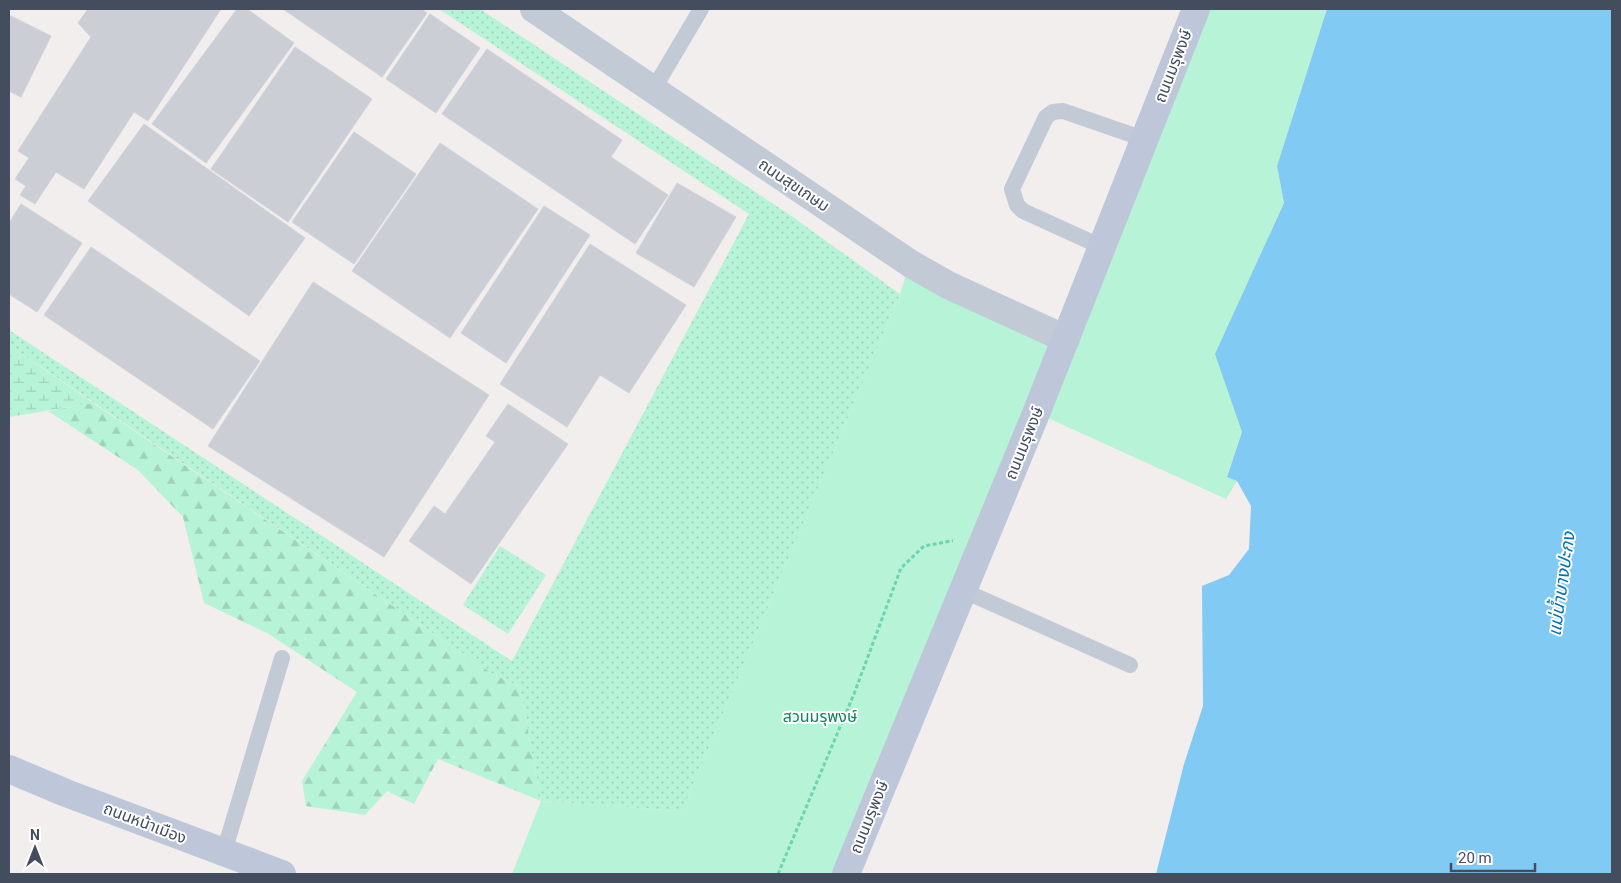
<svg xmlns="http://www.w3.org/2000/svg" width="1621" height="883" viewBox="0 0 1621 883" font-family="Roboto,'Noto Sans Thai',sans-serif">
<style>
.grass{fill:url(#grass-dots)}
.forest{fill:url(#forest-firs)}
.wetland{fill:url(#wetland-marsh)}
.park{fill:#b7f3d7}
.water{fill:#80caf4}
.building{fill:#ccced6;stroke:#d1d2da}
.lines{fill:none;stroke-linecap:round;stroke-linejoin:round}
.path{stroke:#6cd4b0;stroke-width:3;stroke-dasharray:4 2.5;stroke-linecap:butt}
.lane{stroke:#c2cad6;stroke-width:16}
.street{stroke:#c2cad6;stroke-width:28}
.secondary{stroke:#bec7d9;stroke-width:28}
.labels{text-anchor:middle;dominant-baseline:central;stroke-width:4;stroke-linejoin:round;paint-order:stroke}
.street-label{font-size:16px;fill:#444d5d;stroke:#fff}
.park-label{font-size:16px;fill:#0e855b;stroke:#fff}
.water-label{font-size:18px;font-style:italic;fill:#0073b4;stroke:#fff}
</style>
<defs>
<pattern id="grass-dots" width="8" height="8" patternUnits="userSpaceOnUse" patternTransform="scale(1.25)"><rect width="8" height="8" fill="#b7f3d7"/><path d="M2 2h.1M6 6h.1" fill="none" stroke="#9fd2bb" stroke-width="1.8" stroke-linecap="round"/></pattern>
<pattern id="forest-firs" width="22" height="20" patternUnits="userSpaceOnUse" patternTransform="scale(1.25)"><rect width="22" height="20" fill="#b7f3d7"/><path d="M5 1l3.5 6h-7zM16 11l3.5 6h-7z" fill="#9fd2bb"/></pattern>
<pattern id="wetland-marsh" width="20" height="14" patternUnits="userSpaceOnUse" patternTransform="scale(1.25)"><rect width="20" height="14" fill="#b7f3d7"/><path d="M1 5h8M5 5V1M11 12h8M15 12V8" fill="none" stroke="#9fd2bb"/></pattern>
</defs>
<rect width="100%" height="100%" fill="#f1eeed"/>
<g class="grass">
<polygon points="439,9 480,9 790,215 900,294 682,811 541,801 520,687 493,674 9,345 9,330 512,661 749,214"/>
<polygon points="500,546 546,575 508,634 463,605"/>
</g>
<polygon class="forest" points="93,403 493,674 520,687 541,801 438,759 414,804 387,791 365,815 306,806 302,781 357,692 267,633 204,603 183,517 138,470 48,411"/>
<polygon class="wetland" points="9,345 93,403 9,417"/>
<polygon class="park" points="1195,9 1327,9 1277,166 1284,203 1216,354 1242,432 1227,476 1237,481 1226,499 1039,414 847,874 512,874 541,801 682,811 900,294 908,268 1064,338"/>
<polygon class="water" points="1327,9 1612,9 1612,874 1156,874 1184,764 1203,706 1202,586 1229,575 1249,549 1251,506 1237,481 1227,477 1242,432 1215,354 1284,203 1277,166"/>
<g class="building">
<polygon points="88,9 221,9 148,121 134,112 84,189 56,172 35,204 20,195 26,186 15,179 29,158 18,151 91,37 78,23"/>
<polygon points="237,9 247,9 294,43 206,163 152,124"/>
<polygon points="283,9 421,9 427,13 382,77"/>
<polygon points="430,14 480,48 436,113 386,79"/>
<polygon points="9,15 51,36 21,97 9,91"/>
<polygon points="295,47 372,99 288,222 211,169"/>
<polygon points="487,49 622,140 611,157 668,195 635,244 442,114"/>
<polygon points="144,124 305,238 249,316 88,201"/>
<polygon points="354,132 416,174 354,264 292,222"/>
<polygon points="440,143 538,209 450,338 352,271"/>
<polygon points="677,183 736,217 694,287 636,253"/>
<polygon points="21,204 82,243 37,312 9,294 9,223"/>
<polygon points="544,206 590,235 506,363 461,333"/>
<polygon points="590,244 686,305 629,393 600,375 567,427 500,384"/>
<polygon points="91,247 260,361 213,429 44,315"/>
<polygon points="313,282 489,395 384,557 208,446"/>
<polygon points="508,404 568,444 471,584 409,541 434,506 445,514 495,442 486,436"/>
</g>
<g class="lines">
<polyline class="path" points="778,874 854,694 901,568 924,546 951,541 953,541"/>
<g class="lane">
<polyline points="653,90 701,9"/>
<polyline points="1102,247 1023,211 1017,205 1012,189 1046,117 1053,112 1063,111 1144,139"/>
<polyline points="962,590 1130,665"/>
<polyline points="224,852 282,658"/>
</g>
<polyline class="street" points="534,9 911,264 948,285 1066,339"/>
<g class="secondary">
<polyline points="9,769 66,793 282,874"/>
<polyline points="846,874 1037,411 1196,9"/>
</g>
</g>
<g class="labels">
<g class="street-label">
<text transform="translate(1173 66) rotate(-69)">ถนนมรุพงษ์</text>
<text transform="translate(794 185) rotate(34)">ถนนสุขเกษม</text>
<text transform="translate(1024 443) rotate(-68)">ถนนมรุพงษ์</text>
<text transform="translate(869 817) rotate(-68)">ถนนมรุพงษ์</text>
<text transform="translate(145 823) rotate(21)">ถนนหน้าเมือง</text>
</g>
<g class="park-label">
<text x="820" y="716">สวนมรุพงษ์</text>
</g>
<g class="water-label">
<text transform="translate(1561 584) rotate(-82)">แม่น้ำบางปะกง</text>
</g>
</g>
<rect width="1621" height="883" fill="none" stroke="#444d5d" stroke-width="20"/>
<g transform="translate(35 848)" stroke="#ffffff" stroke-width="4" paint-order="stroke">
<path d="M0-4L9 19L0 12L-9 19Z" fill="#444d5d"/>
<text y="-8" font-size="14" font-weight="bold" text-anchor="middle" fill="#444d5d">N</text>
</g>
<path d="M1451 863v8h84v-8" fill="none" stroke="#444d5d" stroke-width="2.5"/>
<text x="1458" y="863" font-size="15" fill="#444d5d" stroke="#ffffff" stroke-width="4" paint-order="stroke">20 m</text>
</svg>
